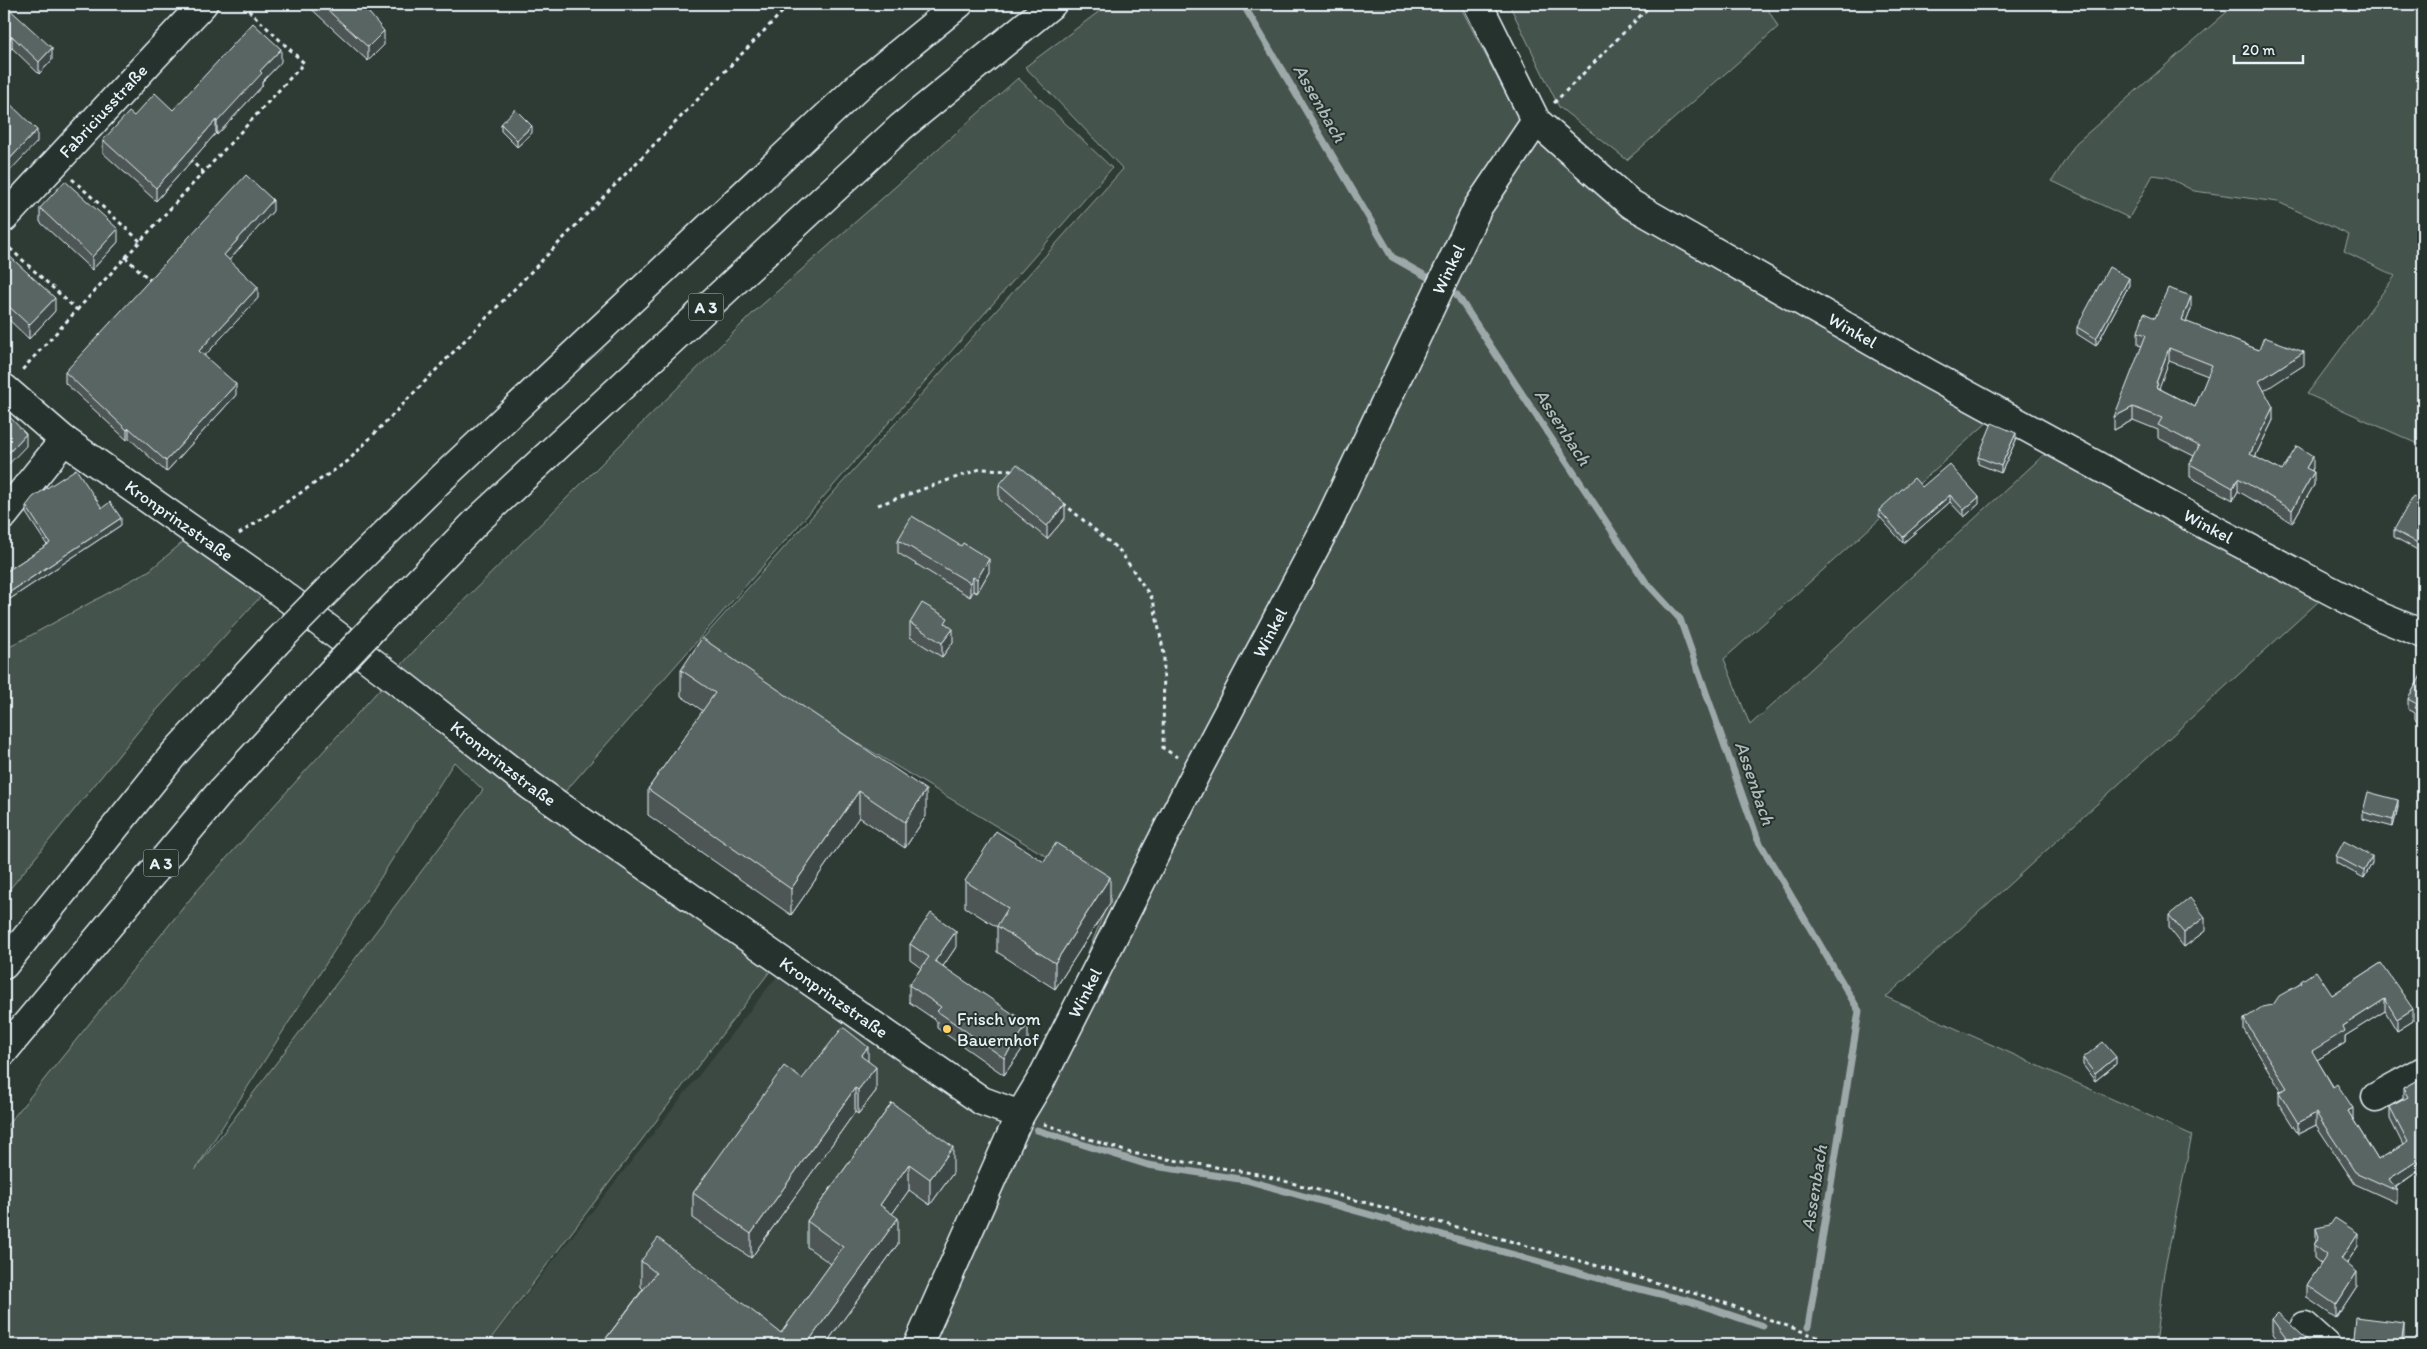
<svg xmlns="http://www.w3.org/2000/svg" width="2427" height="1349" viewBox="0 0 2427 1349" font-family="Itim,sans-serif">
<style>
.built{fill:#3b4843}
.green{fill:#45524e;stroke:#96a2a3;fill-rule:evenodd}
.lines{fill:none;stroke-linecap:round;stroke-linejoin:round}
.stream{stroke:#9da8a9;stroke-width:7}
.minor-casing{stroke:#e8f1f8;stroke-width:31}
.highway-casing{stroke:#e8f1f8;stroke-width:31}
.path{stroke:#e8f1f8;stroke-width:3;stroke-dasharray:4 4;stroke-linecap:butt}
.minor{stroke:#26332d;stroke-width:28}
.highway{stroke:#26332d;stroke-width:28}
.highway-bridge-casing{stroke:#e8f1f8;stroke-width:31;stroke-linecap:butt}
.highway-bridge{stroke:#26332d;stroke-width:28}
.wall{fill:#4d5755;stroke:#e8f1f8;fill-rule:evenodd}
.shaded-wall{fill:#3e4745;stroke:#e8f1f8}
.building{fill:#596563;stroke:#e8f1f8;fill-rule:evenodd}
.poi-dot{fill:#ffd166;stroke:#26332d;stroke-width:2}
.labels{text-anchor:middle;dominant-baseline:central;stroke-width:4;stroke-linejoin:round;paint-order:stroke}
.shield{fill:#26332d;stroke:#aeb8bb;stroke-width:1}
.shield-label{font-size:16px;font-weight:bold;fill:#e8f1f8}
.street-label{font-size:18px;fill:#e8f1f8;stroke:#26332d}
.poi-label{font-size:18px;fill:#e8f1f8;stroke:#26332d;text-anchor:start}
.water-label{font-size:19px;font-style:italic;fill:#b0babd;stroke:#26332d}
</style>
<rect width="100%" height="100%" fill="#2e3b35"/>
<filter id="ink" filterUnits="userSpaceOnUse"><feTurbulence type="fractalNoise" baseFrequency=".02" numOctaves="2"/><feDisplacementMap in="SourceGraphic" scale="10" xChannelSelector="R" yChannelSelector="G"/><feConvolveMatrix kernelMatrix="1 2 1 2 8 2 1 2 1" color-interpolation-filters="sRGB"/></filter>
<g filter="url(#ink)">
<polygon class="built" points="788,962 1015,1135 908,1345 487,1345"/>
<g class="green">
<polygon points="1109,4 1459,4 1525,131 1618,210 1990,420 1724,659 1750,725 2047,452 2319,601 1886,997 2192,1135 2164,1272 2155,1345 908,1345 1012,1142 1111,895 696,646 1123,169 1025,67"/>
<polygon points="1509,4 1765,4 1778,27 1627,160 1559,107"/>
<polygon points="2236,4 2423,4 2423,446 2307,394 2395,276 2344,251 2349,235 2278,202 2194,191 2167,177 2153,175 2129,218 2052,181 2076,143"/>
<path d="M1018,78l94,90 -549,626 217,164 -294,387h-482v-216l191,-236 230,-254 330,-328zM454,762l29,28 -288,380z"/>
<polygon points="183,542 263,594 145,723 4,896 4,650 150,570"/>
</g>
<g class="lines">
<g class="stream">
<polyline points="1243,4 1392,257 1431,279"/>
<polyline points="1457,295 1645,581 1680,619 1758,840 1859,1011 1808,1327"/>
<polyline points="1037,1130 1148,1165 1246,1180 1615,1283 1689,1301 1763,1326"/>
</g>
<defs>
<g id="minor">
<path id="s1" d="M1478,4l58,117 95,83 298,170 282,154 170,89 42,17"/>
<path id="s2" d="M4,218l199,-214"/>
<path id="s3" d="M4,388l60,52 201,141 135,102 131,103 451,315 38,14"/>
<polyline points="4,515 64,440"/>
<polyline points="2376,1097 2423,1071"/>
<polyline points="2305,1326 2326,1345"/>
<path id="s4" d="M918,1345l102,-230 21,-35 157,-311 132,-250 148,-312 58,-86"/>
</g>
<g id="highway">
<polyline points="330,588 442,478 860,85 959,4"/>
<polyline points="375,626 479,519 901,127 1052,4"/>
<polyline points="4,965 174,754 275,644"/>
<polyline points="4,1051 217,796 324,680"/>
</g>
</defs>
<use href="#minor" class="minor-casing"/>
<use href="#highway" class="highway-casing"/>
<g class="path">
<polyline points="1554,103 1652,4"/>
<polyline points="189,159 203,172"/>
<polyline points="72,179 140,241"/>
<polyline points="4,243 77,310 22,370"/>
<polyline points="125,257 151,281"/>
<polyline points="77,310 304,63 242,4"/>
<polyline points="1051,493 1120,551 1153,600 1164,654 1163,748 1177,757"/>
<polyline points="878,505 980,469 1014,470"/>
<polyline points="239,534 348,461 790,4"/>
<polyline points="1044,1124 1131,1153 1258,1174 1517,1243 1714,1299 1839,1345"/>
</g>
<use href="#minor" class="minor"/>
<use href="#highway" class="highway"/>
<defs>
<g id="highway-bridge">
<polyline points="275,644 330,588"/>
<polyline points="324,680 375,626"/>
</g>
</defs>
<use href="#highway-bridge" class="highway-bridge-casing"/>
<use href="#highway-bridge" class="highway-bridge"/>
</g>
<g class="wall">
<polygon points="306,4 358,4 384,45 368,61"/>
<polygon points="4,9 52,60 39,74 12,48"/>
<polygon points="281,62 262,82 262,86 217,135 216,133 156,201 103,153 103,140 134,116 173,110"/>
<polygon points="501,124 532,133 517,147 501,131"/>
<polygon points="40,208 118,242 92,270 40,222"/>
<polygon points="273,211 229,260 258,298 204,356 236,395 166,472 129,438 127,440 65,383 65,372"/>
<polygon points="4,251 55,311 29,339 4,315"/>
<polygon points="2129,285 2096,346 2077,334 2077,327"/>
<path d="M2191,309l-5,13 73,28 45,15 -40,25 9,30 -18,37 27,14 31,-3 -1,3 2,14 -22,38 -54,-32 -5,9 -43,-23v-13l4,-8 -36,-18v-8l-25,-10 -19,10 28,-84 -4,-1v-13l17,-14zM2169,361l39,15 -13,31 -37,-19z"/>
<polygon points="2016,440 2001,473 1978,464 1978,457"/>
<polygon points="999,485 1065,518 1047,539 999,499"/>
<polygon points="1922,487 1979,504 1964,517 1950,502 1903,543 1879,516 1879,510"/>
<polygon points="2423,501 2423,553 2394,537 2394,530"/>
<polygon points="26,506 102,508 121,525 4,603 4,573 47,545 26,513"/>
<polygon points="898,540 989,572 977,593 973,591 970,597 898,553"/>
<polygon points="910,623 948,625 953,642 942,657 910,637"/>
<polygon points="681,670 926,816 905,848 859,817 791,915 648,815 648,789 703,711 681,696"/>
<polygon points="2423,672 2423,724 2415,719 2415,713 2408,709 2408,699"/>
<polygon points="2398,807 2393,827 2363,819 2363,812"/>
<polygon points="2336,856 2372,863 2364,878 2336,863"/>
<polygon points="965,881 1110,903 1055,989 997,952 997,927 965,907"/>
<polygon points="2169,915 2205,931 2184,947 2169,928"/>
<polygon points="910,944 956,947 943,966 1028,1041 1004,1075 937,1028 937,1021 909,1002 909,985 921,968 910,960"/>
<polygon points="2381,963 2413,1021 2397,1031 2385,1011 2345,1036 2345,1043 2317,1060 2378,1160 2403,1145 2390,1119 2390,1107 2403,1100 2403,1088 2423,1077 2423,1181 2417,1172 2395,1188 2397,1191 2397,1203 2355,1184 2316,1125 2298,1134 2279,1104 2279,1092 2281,1091 2244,1030 2244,1019 2273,1005 2301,983 2301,981 2332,995"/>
<polygon points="2083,1058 2116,1064 2095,1081 2083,1065"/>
<polygon points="868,1061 876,1091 858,1114 855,1112 751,1258 693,1218 693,1193 802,1079"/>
<polygon points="892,1103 953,1173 930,1205 909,1190 892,1214 898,1244 825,1345 601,1345 643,1289 641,1287 641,1261 781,1333 831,1264 807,1247 807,1221"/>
<polygon points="2316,1228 2358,1246 2347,1263 2357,1286 2336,1318 2307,1298 2307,1285 2321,1264 2314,1258 2314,1245 2316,1241"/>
<polygon points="2272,1319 2313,1345 2281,1345 2272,1332"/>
<polygon points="2404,1337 2403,1345 2354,1345 2354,1339"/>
</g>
<g class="shaded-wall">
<polygon points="384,31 384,45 368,61 368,47"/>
<polygon points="12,36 12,48 4,57 4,45"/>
<polygon points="52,48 52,60 39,74 39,62"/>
<polygon points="281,49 281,62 262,82 262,86 217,135 217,122 260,71"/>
<polygon points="216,120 216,133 156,201 156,188"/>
<polygon points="532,126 532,133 517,147 517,140"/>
<polygon points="37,130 37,142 4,177 4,165"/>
<polygon points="273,200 273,211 224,266 224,255"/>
<polygon points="118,229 118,242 92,270 92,257"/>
<polygon points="2129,278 2129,285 2096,346 2096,339"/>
<polygon points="258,287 258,298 199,362 199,351"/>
<polygon points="2191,296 2191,309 2182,333 2182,320"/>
<polygon points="55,298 55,311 29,339 29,325"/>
<polygon points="2169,348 2169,361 2158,391 2158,396 2156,383"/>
<polygon points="2304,352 2304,365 2259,394 2259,381"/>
<polygon points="236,384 236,395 166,472 166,461"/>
<polygon points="2133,407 2133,420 2114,430 2114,417"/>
<polygon points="2273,407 2273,420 2250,467 2250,454"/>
<polygon points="129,428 129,438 127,440 127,430"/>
<polygon points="2016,433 2016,440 2001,473 2001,466"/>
<polygon points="26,434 26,446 4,469 4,458"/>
<polygon points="2313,456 2313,468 2306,481 2306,468"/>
<polygon points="2314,472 2314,485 2292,523 2292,510"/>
<polygon points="2238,478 2238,491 2233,500 2233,488"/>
<polygon points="1950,495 1950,502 1903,543 1903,537"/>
<polygon points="1979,497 1979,504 1964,517 1964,510"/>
<polygon points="1065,504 1065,518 1047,539 1047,526"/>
<polygon points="121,518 121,525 4,603 4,596"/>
<polygon points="989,559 989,572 977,593 977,579"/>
<polygon points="973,577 973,591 970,597 970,583"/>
<polygon points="953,629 953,642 942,657 942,643"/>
<polygon points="926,790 926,816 905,848 905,822"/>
<polygon points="859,791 859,817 791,915 791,889"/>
<polygon points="2398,800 2398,807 2393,827 2393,820"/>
<polygon points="2372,856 2372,863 2364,878 2364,871"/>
<polygon points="1110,877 1110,903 1055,989 1055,963"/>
<polygon points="2205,917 2205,931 2184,947 2184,933"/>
<polygon points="956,931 956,947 935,978 935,961"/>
<polygon points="2385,999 2385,1011 2345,1036 2345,1043 2312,1063 2312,1051 2343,1026"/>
<polygon points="2413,1009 2413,1021 2397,1031 2397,1019"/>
<polygon points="1028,1024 1028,1041 1004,1075 1004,1058"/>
<polygon points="868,1047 868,1071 861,1056"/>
<polygon points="2116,1057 2116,1064 2095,1081 2095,1074"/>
<polygon points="876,1067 876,1091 858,1114 858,1090"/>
<polygon points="855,1088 855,1112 751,1258 751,1234"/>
<polygon points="2353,1108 2353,1120 2348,1111"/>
<polygon points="2316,1113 2316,1125 2298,1134 2298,1123"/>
<polygon points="953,1147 953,1173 930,1205 930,1179"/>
<polygon points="2417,1161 2417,1172 2392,1189 2389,1179"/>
<polygon points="909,1164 909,1190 880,1231 880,1205"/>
<polygon points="898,1218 898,1244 825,1345 806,1345"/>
<polygon points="2358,1233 2358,1246 2341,1272 2341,1259"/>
<polygon points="2357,1272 2357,1286 2336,1318 2336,1305"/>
<polygon points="2404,1323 2404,1337 2403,1345 2401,1345"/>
</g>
<g class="building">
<polygon points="321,4 358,4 370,14 384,31 368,47"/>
<polygon points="6,6 52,48 39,62 12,36 4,45 4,9"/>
<polygon points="253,23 281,49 260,71 262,73 217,122 216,120 156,188 103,140 129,112 134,116 155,93 173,110"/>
<polygon points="4,98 37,130 4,165"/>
<polygon points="515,109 532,126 517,140 501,124"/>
<polygon points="246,175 273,200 224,255 258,287 199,351 236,384 166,461 129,428 127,430 65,372"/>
<polygon points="65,181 118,229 92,257 40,208"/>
<polygon points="4,251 55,298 29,325 4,302"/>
<polygon points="2109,267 2129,278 2096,339 2077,327"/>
<path d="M2168,288l23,8 -9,24 77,30 5,-13 40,15 -45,29 14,26 -23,47 32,17 15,-25 16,10 -7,12 8,4 -22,38 -54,-32 -5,10 -43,-24 9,-18 -41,-21 4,-7 -29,-11 -19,10 32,-82 -8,-3 6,-19 11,5zM2169,348l43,17 -17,42 -39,-20 2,-4h-2z"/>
<polygon points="4,411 26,434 4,458"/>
<polygon points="1992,423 2016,433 2001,466 1978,457"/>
<polygon points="1017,464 1065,504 1047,526 999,485"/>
<polygon points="1949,464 1979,497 1964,510 1950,495 1903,537 1879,510 1914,478 1922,487"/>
<polygon points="76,469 102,508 110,502 121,518 4,596 4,573 50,543 26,506 33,497"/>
<polygon points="2413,496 2423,501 2423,546 2394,530"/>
<polygon points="912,516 961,546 963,543 989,559 977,579 973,577 970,583 898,540"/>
<polygon points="922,603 948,618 945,623 953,629 942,643 910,623"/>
<polygon points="702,638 926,790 905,822 859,791 791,889 648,789 715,693 681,670"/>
<polygon points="2423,672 2423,713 2415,708 2417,704 2408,699"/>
<polygon points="2368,792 2398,800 2393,820 2363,812"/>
<polygon points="996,831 1044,862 1056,843 1110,877 1055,963 997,926 1008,908 965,881"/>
<polygon points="2344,841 2372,856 2364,871 2336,856"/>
<polygon points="2190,898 2205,917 2184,933 2169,915"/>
<polygon points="931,913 956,931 935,961 1028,1024 1004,1058 937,1011 941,1007 909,985 929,957 910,944"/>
<polygon points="2381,963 2413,1009 2397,1019 2385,999 2343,1026 2345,1031 2312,1051 2333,1087 2337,1084 2353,1108 2348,1111 2378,1160 2408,1142 2390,1107 2408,1097 2403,1088 2423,1077 2423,1169 2417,1161 2389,1179 2397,1191 2355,1172 2316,1113 2298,1123 2279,1092 2287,1088 2244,1019 2262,1007 2273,1005 2279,996 2302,983 2301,981 2316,971 2332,995"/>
<polygon points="843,1027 868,1047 861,1056 876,1067 858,1090 855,1088 751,1234 693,1193 784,1066 802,1079"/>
<polygon points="2103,1042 2116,1057 2095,1074 2083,1058"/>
<polygon points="892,1103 953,1147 930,1179 909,1164 880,1205 898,1218 806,1345 601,1345 656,1273 641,1261 658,1238 781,1333 843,1247 807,1221"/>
<polygon points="2335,1218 2358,1233 2341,1259 2357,1272 2336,1305 2307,1285 2327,1255 2314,1245 2319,1237 2316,1228 2330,1225"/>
<polygon points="2278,1313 2313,1345 2291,1345 2272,1319"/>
<polygon points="2356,1317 2404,1323 2401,1345 2354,1339"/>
</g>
</g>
<circle class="poi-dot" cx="947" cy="1029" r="5"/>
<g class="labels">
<g class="shield">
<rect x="688.5" y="293.5" width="35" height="27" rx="4"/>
<rect x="143.5" y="849.5" width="35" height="27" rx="4"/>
</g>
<g class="shield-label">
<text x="706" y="307">A 3</text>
<text x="161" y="863">A 3</text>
</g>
<g class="street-label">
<text stroke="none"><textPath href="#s2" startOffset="146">Fabriciusstraße</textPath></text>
<text stroke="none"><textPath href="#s4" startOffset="1200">Winkel</textPath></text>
<text stroke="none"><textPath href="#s1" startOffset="512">Winkel</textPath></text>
<text stroke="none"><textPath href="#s3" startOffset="220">Kronprinzstraße</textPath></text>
<text stroke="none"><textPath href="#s1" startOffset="918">Winkel</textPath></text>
<text stroke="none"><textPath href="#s4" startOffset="795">Winkel</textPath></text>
<text stroke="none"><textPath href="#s3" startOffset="625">Kronprinzstraße</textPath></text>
<text stroke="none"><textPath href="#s4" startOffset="390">Winkel</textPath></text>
<text stroke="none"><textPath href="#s3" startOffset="1030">Kronprinzstraße</textPath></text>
</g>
<g class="poi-label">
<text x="957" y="1019">Frisch vom<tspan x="957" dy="21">Bauernhof</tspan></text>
</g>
<g class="water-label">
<text transform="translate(1320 103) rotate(60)">Assenbach</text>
<text transform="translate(1563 427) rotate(57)">Assenbach</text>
<text transform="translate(1755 783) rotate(71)">Assenbach</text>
<text transform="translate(1814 1188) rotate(-81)">Assenbach</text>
</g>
</g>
<rect width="2427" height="1349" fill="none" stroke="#26332d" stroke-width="20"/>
<rect x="10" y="10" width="2407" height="1329" fill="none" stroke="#e8f1f8" stroke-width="2" filter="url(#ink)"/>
<path d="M2234 55v8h69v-8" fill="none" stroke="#e8f1f8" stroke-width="2.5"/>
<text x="2242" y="55" font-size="15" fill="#e8f1f8" stroke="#26332d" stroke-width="4" paint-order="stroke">20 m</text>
</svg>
